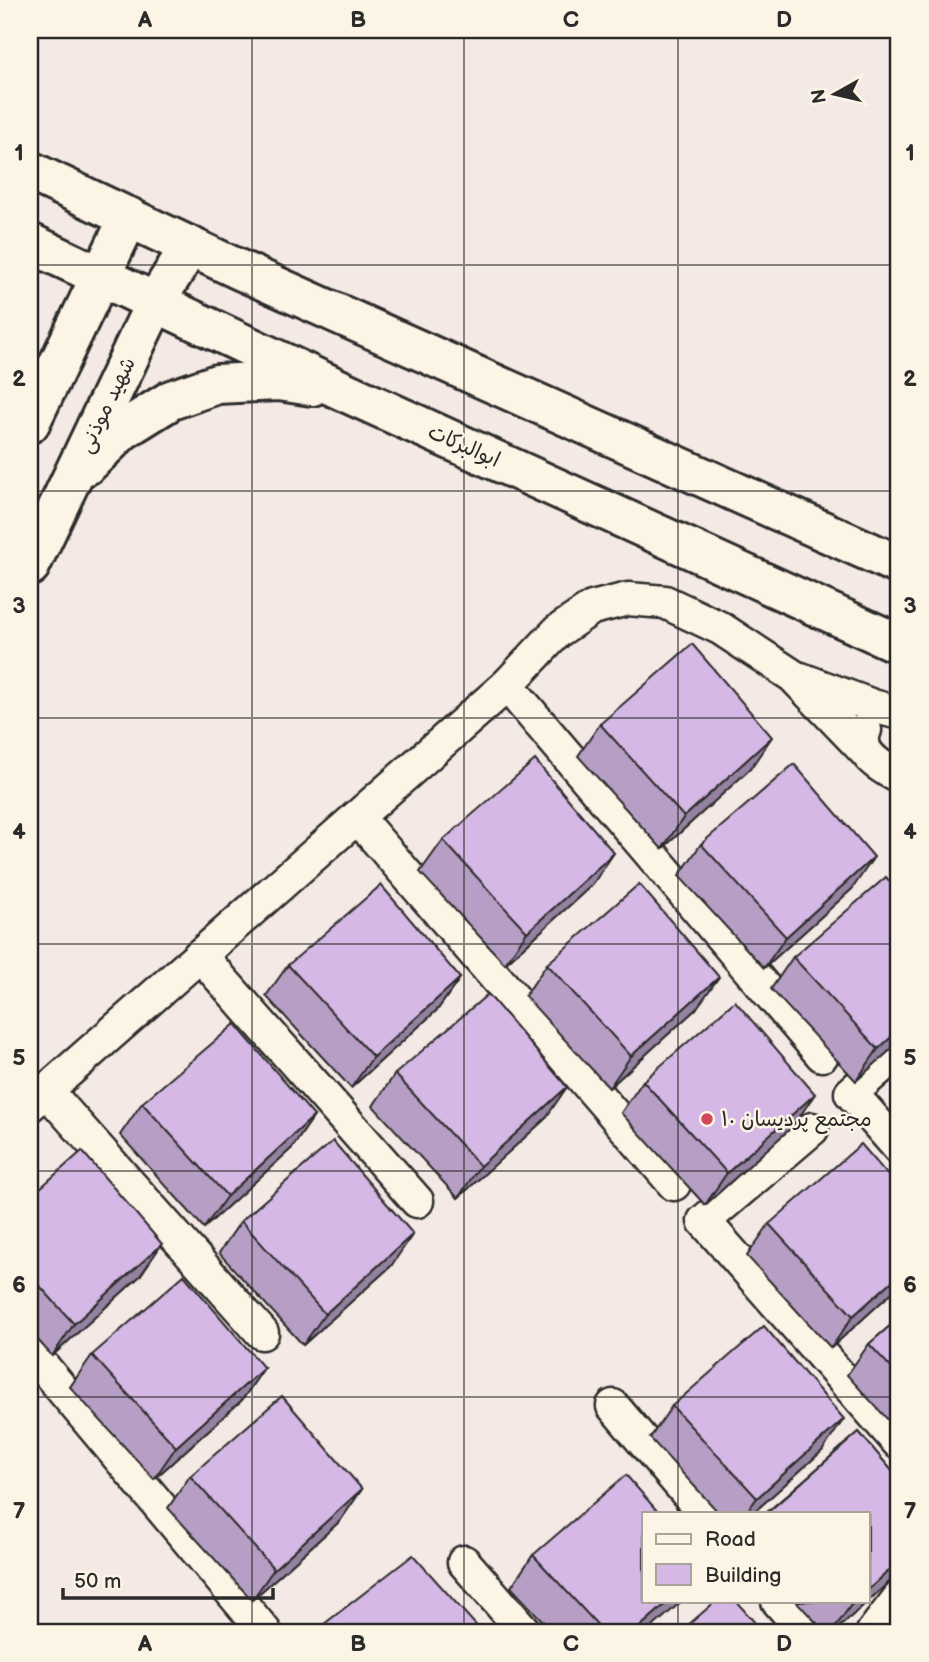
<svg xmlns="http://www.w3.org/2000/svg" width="929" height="1662" viewBox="0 0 929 1662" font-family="'Balsamiq Sans','Playpen Sans Arabic',sans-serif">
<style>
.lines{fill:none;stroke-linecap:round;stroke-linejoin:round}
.street-casing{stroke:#2b2b2b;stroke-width:37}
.secondary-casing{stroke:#2b2b2b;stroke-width:44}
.street{stroke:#fcf5e5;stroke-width:32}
.secondary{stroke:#fcf5e5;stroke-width:38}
.wall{fill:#b79ec5;stroke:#2b2b2b;stroke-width:2}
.shaded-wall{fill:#9581a0;stroke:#2b2b2b;stroke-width:2}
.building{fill:#d5b8e5;stroke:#2b2b2b;stroke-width:2}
.grid{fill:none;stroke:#2b2b2b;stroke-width:2;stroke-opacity:0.55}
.poi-dot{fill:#d1495b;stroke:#fcf5e5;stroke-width:2.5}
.labels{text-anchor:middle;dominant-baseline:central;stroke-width:5;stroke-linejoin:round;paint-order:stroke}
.street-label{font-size:21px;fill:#2b2b2b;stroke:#fcf5e5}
.poi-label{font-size:21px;fill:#2b2b2b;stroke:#fcf5e5;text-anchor:start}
.neatline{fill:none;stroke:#2b2b2b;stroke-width:2.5}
.grid-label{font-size:23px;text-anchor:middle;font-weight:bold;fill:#2b2b2b}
</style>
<rect width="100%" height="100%" fill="#f4e9e5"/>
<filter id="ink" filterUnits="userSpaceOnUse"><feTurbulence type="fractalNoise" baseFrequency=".0143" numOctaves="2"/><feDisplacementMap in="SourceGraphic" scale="14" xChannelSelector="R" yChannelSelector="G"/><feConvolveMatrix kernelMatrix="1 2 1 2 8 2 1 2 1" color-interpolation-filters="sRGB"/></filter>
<g filter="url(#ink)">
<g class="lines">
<defs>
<g id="street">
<polyline points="801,679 873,706 899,713"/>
<polyline points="507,685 822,1055"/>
<path d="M865,730c-11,23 18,38 34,47"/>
<polyline points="357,817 674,1184"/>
<polyline points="200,955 417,1201"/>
<polyline points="899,1051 851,1093 899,1148"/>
<polyline points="46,1090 262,1333"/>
<polyline points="30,1105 507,685 558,631 592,608 628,599 665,602 720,628 793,676 865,751"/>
<polyline points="812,1129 704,1221 899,1443"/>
<polyline points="30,1351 265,1632"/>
<polyline points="613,1406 704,1513"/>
<polyline points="464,1562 525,1632"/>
<polyline points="778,1601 805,1632"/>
<polyline points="873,1632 899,1598"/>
</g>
<g id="secondary">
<polyline points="30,171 240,270 899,565"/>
<polyline points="30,243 341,390 899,644"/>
<polyline points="30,423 129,217"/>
<polyline points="87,465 123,430 171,400 217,384 279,381 312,386"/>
<polyline points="30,566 156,301 190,246"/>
</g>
</defs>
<use href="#street" class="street-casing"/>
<use href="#secondary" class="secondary-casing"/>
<use href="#street" class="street"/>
<use href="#secondary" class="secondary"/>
</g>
<g class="wall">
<polygon points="600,724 750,769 662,849 578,756"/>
<polygon points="443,840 592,885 505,964 420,872"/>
<polygon points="701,844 852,889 764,968 679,876"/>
<polygon points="899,893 899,1042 856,1081 771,989 793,957"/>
<polygon points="547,964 696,1009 609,1088 525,996"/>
<polygon points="288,965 460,978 438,1009 351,1088 266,996"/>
<polygon points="395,1074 545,1119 458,1198 373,1106"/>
<polygon points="643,1081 793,1126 705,1205 621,1113"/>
<polygon points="142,1103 314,1116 292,1148 204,1228 120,1135"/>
<polygon points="899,1188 899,1286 831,1348 747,1256 769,1224"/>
<polygon points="30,1197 140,1276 52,1356 30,1331"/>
<polygon points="241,1221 391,1266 303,1345 219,1253"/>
<polygon points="899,1318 899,1432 847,1375 869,1344"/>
<polygon points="92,1355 264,1368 242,1400 154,1479 70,1387"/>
<polygon points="672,1406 822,1451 753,1513 719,1513 650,1438"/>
<polygon points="859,1432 899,1479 899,1573 834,1632 825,1632 796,1601 868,1601 868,1513 766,1513"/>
<polygon points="190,1476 362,1489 340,1521 252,1600 168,1508"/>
<polygon points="533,1555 647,1632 553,1632 511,1587"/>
</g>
<g class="shaded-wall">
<polygon points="772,737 750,769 662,849 684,817"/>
<polygon points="614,853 592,885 505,964 527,932"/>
<polygon points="874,857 852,889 764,968 786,937"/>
<polygon points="719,977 696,1009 609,1088 631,1056"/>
<polygon points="460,978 438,1009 351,1088 373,1057"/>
<polygon points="899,1030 899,1042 856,1081 878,1049"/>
<polygon points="567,1087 545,1119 458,1198 480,1166"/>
<polygon points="815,1094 793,1126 705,1205 727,1173"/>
<polygon points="314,1116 292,1148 204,1228 227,1196"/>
<polygon points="413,1234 391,1266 303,1345 325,1314"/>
<polygon points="162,1244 140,1276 52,1356 74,1324"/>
<polygon points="899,1275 899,1286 831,1348 853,1316"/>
<polygon points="264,1368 242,1400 154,1479 176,1447"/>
<polygon points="844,1419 822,1451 753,1513 746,1513 757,1498"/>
<polygon points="362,1489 340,1521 252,1600 274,1569"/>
<polygon points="899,1561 899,1573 834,1632 832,1632 851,1605 856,1601 868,1601 868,1590"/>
<polygon points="669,1601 682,1601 647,1632 634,1632"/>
</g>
<g class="building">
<polygon points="692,644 772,737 684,817 600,724"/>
<polygon points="535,760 614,853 527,932 443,840"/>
<polygon points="794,764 874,857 786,937 701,844"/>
<polygon points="886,877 899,893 899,1030 878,1049 793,957"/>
<polygon points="639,884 719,977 631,1056 547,964"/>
<polygon points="381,885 460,978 373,1057 288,965"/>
<polygon points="488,994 567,1087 480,1166 395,1074"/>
<polygon points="735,1001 815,1094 727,1173 643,1081"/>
<polygon points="235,1024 314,1116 227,1196 142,1103"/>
<polygon points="333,1141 413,1234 325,1314 241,1221"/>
<polygon points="861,1144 899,1188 899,1275 853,1316 769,1224"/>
<polygon points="82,1151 162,1244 74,1324 30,1275 30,1197"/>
<polygon points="184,1275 264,1368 176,1447 92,1355"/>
<polygon points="899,1318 899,1376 869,1344"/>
<polygon points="764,1326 844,1419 757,1498 672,1406"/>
<polygon points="282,1396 362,1489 274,1569 190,1476"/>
<polygon points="859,1432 899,1479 899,1561 868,1590 868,1513 767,1513"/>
<polygon points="626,1475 659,1513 644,1513 644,1601 669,1601 634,1632 604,1632 533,1555"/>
<polygon points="413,1555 482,1632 322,1632 319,1628"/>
<polygon points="716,1601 736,1601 763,1632 680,1632"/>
<polygon points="848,1601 856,1601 851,1605"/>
</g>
</g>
<path class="grid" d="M252,30v1602M464,30v1602M678,30v1483M30,265h869M30,491h869M30,718h869M30,944h869M30,1171h869M30,1397h869M678,1601v31"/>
<circle class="poi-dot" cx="707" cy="1119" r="7"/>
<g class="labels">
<g class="street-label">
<text transform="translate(107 405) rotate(-64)">شهید موذنی</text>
<text transform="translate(464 446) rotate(24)">ابوالبرکات</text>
</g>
<g class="poi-label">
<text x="721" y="1119">مجتمع پردیسان ۱۰</text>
</g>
</g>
<rect width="929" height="1662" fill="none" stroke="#fcf5e5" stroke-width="77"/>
<rect x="642" y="1512" width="228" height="91" fill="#fcf5e5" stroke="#a8a49b" stroke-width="2"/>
<rect x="656" y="1534" width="35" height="10" fill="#fcf5e5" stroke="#a8a49b" stroke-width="2"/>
<text x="705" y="1546" font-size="21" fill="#2b2b2b">Road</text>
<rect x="656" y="1564" width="35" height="21" fill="#d5b8e5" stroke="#a8a49b" stroke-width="2"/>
<text x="705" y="1582" font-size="21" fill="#2b2b2b">Building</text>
<g transform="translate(835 94) rotate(262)" stroke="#fcf5e5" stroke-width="5" paint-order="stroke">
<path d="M0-5L12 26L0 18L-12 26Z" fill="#2b2b2b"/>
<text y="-10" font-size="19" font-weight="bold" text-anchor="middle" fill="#2b2b2b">N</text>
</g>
<path d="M63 1588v10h210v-10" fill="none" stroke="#2b2b2b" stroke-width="3.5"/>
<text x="74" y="1588" font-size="21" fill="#2b2b2b" stroke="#fcf5e5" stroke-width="5" paint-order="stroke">50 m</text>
<rect x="38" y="38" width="852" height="1586" class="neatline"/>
<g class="grid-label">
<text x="145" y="27">A</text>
<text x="358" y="27">B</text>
<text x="571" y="27">C</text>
<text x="784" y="27">D</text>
<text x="19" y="160">1</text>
<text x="910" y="160">1</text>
<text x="19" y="386">2</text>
<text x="910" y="386">2</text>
<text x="19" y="613">3</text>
<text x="910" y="613">3</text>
<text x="19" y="839">4</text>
<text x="910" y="839">4</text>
<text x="19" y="1065">5</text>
<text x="910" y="1065">5</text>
<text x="19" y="1292">6</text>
<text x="910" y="1292">6</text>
<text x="19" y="1518">7</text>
<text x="910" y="1518">7</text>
<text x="145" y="1651">A</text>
<text x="358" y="1651">B</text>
<text x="571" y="1651">C</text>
<text x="784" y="1651">D</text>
</g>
</svg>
